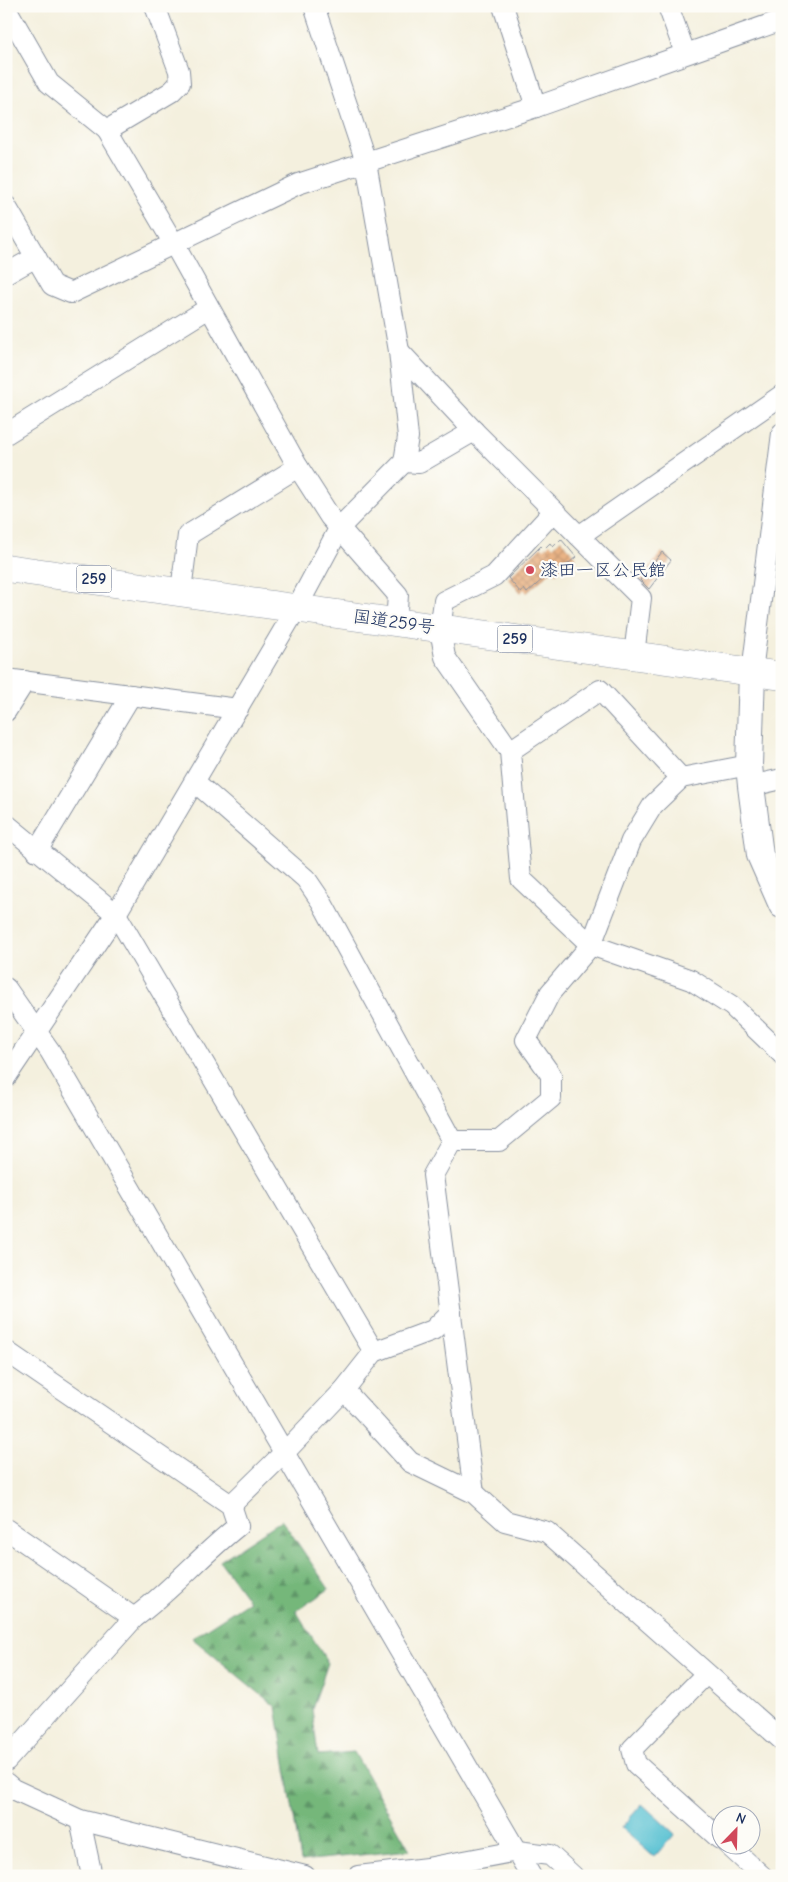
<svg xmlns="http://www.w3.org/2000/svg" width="788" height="1882" viewBox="0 0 788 1882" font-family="'Comic Neue','Klee One',sans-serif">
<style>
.forest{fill:url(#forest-firs);stroke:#48736c}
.water{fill:#55c0d1;stroke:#387898}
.building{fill:url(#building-cross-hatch)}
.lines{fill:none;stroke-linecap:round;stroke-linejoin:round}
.minor-casing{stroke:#88909e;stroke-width:22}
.major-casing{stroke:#88909e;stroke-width:28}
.highway-casing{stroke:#88909e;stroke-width:29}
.minor{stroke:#fff;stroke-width:20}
.major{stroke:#fff;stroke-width:26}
.highway{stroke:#fff;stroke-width:28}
.poi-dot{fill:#d1495b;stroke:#fdfcf7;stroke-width:2}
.labels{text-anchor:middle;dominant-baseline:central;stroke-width:4.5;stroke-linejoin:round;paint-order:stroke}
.shield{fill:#fdfcf7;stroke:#5f6c8c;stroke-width:1}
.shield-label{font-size:16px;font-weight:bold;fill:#1b2f5e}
.poi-label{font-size:18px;fill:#1b2f5e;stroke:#fdfcf7;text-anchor:start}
.street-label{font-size:18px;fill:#1b2f5e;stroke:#fdfcf7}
</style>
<defs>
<pattern id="forest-firs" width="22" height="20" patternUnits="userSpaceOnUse" patternTransform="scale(1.25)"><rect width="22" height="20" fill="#74b77a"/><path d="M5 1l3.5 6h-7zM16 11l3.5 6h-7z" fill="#5e9567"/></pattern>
<pattern id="building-cross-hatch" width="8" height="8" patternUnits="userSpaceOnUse" patternTransform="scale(1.25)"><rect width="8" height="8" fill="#e9b385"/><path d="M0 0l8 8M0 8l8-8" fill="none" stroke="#c79a75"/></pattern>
</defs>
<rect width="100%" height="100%" fill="#fdfcf7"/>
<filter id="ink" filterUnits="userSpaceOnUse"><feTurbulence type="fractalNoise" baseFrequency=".02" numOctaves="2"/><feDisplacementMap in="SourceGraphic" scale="10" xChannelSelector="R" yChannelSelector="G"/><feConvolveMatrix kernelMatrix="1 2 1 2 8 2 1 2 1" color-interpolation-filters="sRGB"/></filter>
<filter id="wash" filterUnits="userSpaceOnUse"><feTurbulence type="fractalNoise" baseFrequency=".0096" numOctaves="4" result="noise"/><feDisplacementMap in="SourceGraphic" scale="20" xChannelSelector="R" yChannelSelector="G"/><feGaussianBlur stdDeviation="1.12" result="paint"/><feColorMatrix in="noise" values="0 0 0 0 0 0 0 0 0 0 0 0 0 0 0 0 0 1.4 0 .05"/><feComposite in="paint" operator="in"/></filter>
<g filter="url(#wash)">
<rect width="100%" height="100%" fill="#f4f0de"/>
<polygon class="forest" points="282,1520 329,1589 296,1611 328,1663 312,1709 318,1755 354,1752 410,1850 301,1861 276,1707 192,1638 249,1601 220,1561"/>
<polygon class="water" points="642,1804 675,1834 654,1857 621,1828"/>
<g id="blocks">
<g class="building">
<polygon points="561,539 576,557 556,574 553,570 527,593 524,589 521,593 508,578 541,546 544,549 550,543 553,547"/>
<polygon points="662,552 671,560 649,589 640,580"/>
</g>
</g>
</g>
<g filter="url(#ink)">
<use href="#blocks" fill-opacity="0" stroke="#88909e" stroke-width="1"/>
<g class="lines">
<defs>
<g id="minor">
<polyline points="155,6 179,71 180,83 171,92 107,130 174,244 298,467 330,517 398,595 396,623"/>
<polyline points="503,6 536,107"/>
<polyline points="668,6 685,53"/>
<polyline points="6,8 49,83 107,130"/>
<polyline points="6,206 52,285 71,293 298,184 536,107 782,20"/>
<polyline points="6,274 36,257"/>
<polyline points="399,351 474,431 641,598 634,655"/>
<polyline points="6,434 209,308"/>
<polyline points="404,462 419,463 474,431"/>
<polyline points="554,511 494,576 444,601 440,629 445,657 510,751 521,879 591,945 691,980 732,1006 782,1054"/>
<polyline points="579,536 782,395"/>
<polyline points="181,591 188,535 298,467"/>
<polyline points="752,672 782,433"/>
<polyline points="6,679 238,709"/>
<polyline points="6,711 25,681"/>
<polyline points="510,751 600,690 681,778"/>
<polyline points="195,782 306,879 321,901 452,1141"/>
<polyline points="751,786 782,779"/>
<polyline points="6,824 116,914 374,1352"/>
<polyline points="37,851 131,695"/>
<polyline points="6,988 50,1051 531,1876"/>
<polyline points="6,1077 116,914 296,609 340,527 404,462 408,437 399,351 366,162 314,6"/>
<polyline points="452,1141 499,1141 551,1098 551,1075 526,1040 550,993 591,945 631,841 653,805 681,778 749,765"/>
<polyline points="452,1141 433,1175 474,1493"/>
<path d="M6,1351l225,154 7,21c-37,29 -67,65 -104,92l-128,143"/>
<polyline points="344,1390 410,1462 474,1493 505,1521 547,1532 782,1740"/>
<polyline points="231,1505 284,1453 344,1390 374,1352 433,1330 451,1312"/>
<polyline points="6,1529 134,1618"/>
<polyline points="706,1674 632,1749 636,1764 720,1839"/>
<polyline points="6,1783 13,1789 80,1820 305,1876"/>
<polyline points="80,1820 92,1876"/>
<polyline points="727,1844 762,1876"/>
<polyline points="358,1876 427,1868 517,1851 550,1855 573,1876"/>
</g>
<polyline id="major" points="752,672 749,765 751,786 760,855 782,905"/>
<polyline id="highway" points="6,568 782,676"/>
</defs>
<use href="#minor" class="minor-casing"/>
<use href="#major" class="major-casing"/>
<use href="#highway" class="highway-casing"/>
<use href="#minor" class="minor"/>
<use href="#major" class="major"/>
<use href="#highway" class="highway"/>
</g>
</g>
<circle class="poi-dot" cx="530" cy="570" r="5"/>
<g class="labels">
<g class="shield">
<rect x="76.5" y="565.5" width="35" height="27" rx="4"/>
<rect x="497.5" y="625.5" width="35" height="27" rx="4"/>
</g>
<g class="shield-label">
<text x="94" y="579">259</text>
<text x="515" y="639">259</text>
</g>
<g class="poi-label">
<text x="540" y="570">漆田一区公民館</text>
</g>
<g class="street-label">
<text transform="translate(394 622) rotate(8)">国道259号</text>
</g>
</g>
<rect width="788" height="1882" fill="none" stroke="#fdfcf7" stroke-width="25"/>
<g transform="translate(736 1830) rotate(23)"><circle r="24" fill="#fdfcf7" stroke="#a3aaba"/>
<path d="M0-4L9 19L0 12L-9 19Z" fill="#d1495b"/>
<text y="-8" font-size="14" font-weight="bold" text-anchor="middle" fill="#1b2f5e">N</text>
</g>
</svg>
